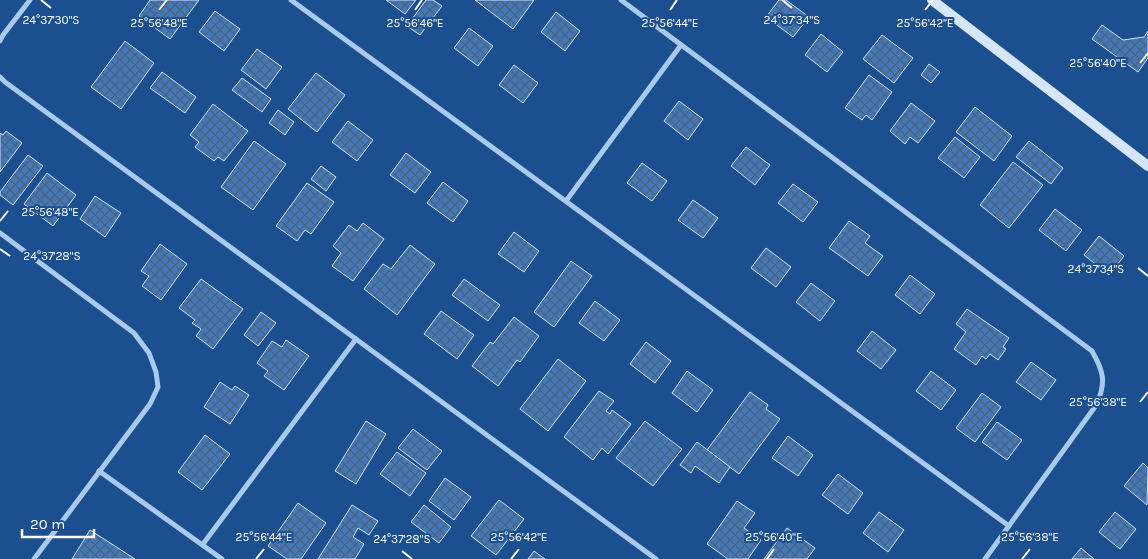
<svg xmlns="http://www.w3.org/2000/svg" width="1148" height="559" viewBox="0 0 1148 559" font-family="Karla,sans-serif">
<style>
.building{fill:url(#building-cross-hatch);stroke:#cfe3fa}
.lines{fill:none;stroke-linecap:round;stroke-linejoin:round}
.street{stroke:#a9c9ee;stroke-width:5}
.secondary{stroke:#d6e6fa;stroke-width:10}
.ticks{fill:none;stroke:#fff;stroke-width:2}
.ticks-label{font-size:12px;text-anchor:middle;fill:#fff;stroke:#1b4f8f;stroke-width:4;stroke-linejoin:round;paint-order:stroke}
</style>
<defs>
<pattern id="building-cross-hatch" width="8" height="8" patternUnits="userSpaceOnUse" patternTransform="scale(1.25)"><rect width="8" height="8" fill="#4478b7"/><path d="M0 0l8 8M0 8l8-8" fill="none" stroke="#486282"/></pattern>
</defs>
<rect width="100%" height="100%" fill="#1b4f8f"/>
<g class="building">
<polygon points="150,0 199,0 170,39 139,16"/>
<polygon points="386,0 416,0 405,14"/>
<polygon points="426,0 433,0 442,6 420,35 407,26"/>
<polygon points="475,0 534,0 513,29"/>
<polygon points="779,0 786,0 809,17 793,37 766,17"/>
<polygon points="215,11 240,29 224,51 199,32"/>
<polygon points="556,12 580,31 565,51 541,32"/>
<polygon points="1102,25 1123,40 1144,37 1148,31 1148,58 1138,72 1092,39"/>
<polygon points="469,28 493,46 478,66 454,48"/>
<polygon points="821,34 843,52 827,72 805,55"/>
<polygon points="882,35 913,58 894,83 863,59"/>
<polygon points="125,41 154,63 121,109 91,87"/>
<polygon points="257,49 282,67 266,89 241,70"/>
<polygon points="929,64 940,72 931,83 921,75"/>
<polygon points="514,65 538,83 523,103 499,85"/>
<polygon points="162,72 196,97 185,113 150,88"/>
<polygon points="316,73 345,95 317,132 288,109"/>
<polygon points="869,75 892,92 872,120 866,115 862,120 845,108"/>
<polygon points="242,78 271,99 262,112 232,90"/>
<polygon points="679,101 703,119 688,140 664,121"/>
<polygon points="911,103 935,121 918,143 910,137 905,144 890,131"/>
<polygon points="213,104 248,131 224,161 218,157 214,161 195,147 199,142 190,135"/>
<polygon points="975,107 1012,136 994,161 956,132"/>
<polygon points="278,110 294,122 285,135 269,123"/>
<polygon points="348,121 373,140 357,161 332,142"/>
<polygon points="6,131 22,143 0,172 0,133 3,135"/>
<polygon points="955,137 980,157 964,178 938,158"/>
<polygon points="254,141 286,164 253,210 221,187"/>
<polygon points="1029,141 1063,168 1051,184 1016,157"/>
<polygon points="746,147 770,165 755,185 731,166"/>
<polygon points="406,153 431,172 415,193 390,175"/>
<polygon points="28,155 43,166 13,205 0,195 0,192"/>
<polygon points="1013,162 1043,185 1009,228 980,205"/>
<polygon points="642,163 667,181 652,201 627,183"/>
<polygon points="321,166 336,177 326,191 311,179"/>
<polygon points="47,173 76,195 53,226 24,204"/>
<polygon points="443,182 468,201 453,222 427,203"/>
<polygon points="307,183 334,202 311,234 305,230 297,241 276,226"/>
<polygon points="793,184 818,202 803,222 778,203"/>
<polygon points="95,196 121,213 105,237 80,219"/>
<polygon points="693,200 718,218 703,238 678,220"/>
<polygon points="1055,209 1082,230 1066,251 1039,230"/>
<polygon points="849,221 870,236 865,243 883,256 868,276 829,248"/>
<polygon points="363,223 384,239 353,281 332,266 341,253 333,246 349,225 357,231"/>
<polygon points="514,232 539,251 524,272 498,254"/>
<polygon points="1099,236 1124,256 1109,275 1084,255"/>
<polygon points="160,244 187,264 161,300 142,286 149,276 141,271"/>
<polygon points="410,245 435,264 397,315 364,289 383,264 391,269"/>
<polygon points="766,248 791,267 776,287 751,268"/>
<polygon points="571,261 592,276 554,327 534,312"/>
<polygon points="910,275 935,294 920,314 895,295"/>
<polygon points="201,279 243,309 213,349 196,336 201,329 192,323 195,320 179,308"/>
<polygon points="464,279 500,305 488,321 452,295"/>
<polygon points="811,283 835,301 820,321 796,302"/>
<polygon points="595,301 620,320 604,341 579,323"/>
<polygon points="967,309 1009,338 1003,347 1006,349 998,360 990,354 986,359 982,356 976,365 954,349 966,332 956,324"/>
<polygon points="441,311 474,335 457,359 424,334"/>
<polygon points="261,312 276,323 258,346 244,335"/>
<polygon points="514,317 539,336 520,362 517,360 498,386 472,366 490,342 493,344"/>
<polygon points="872,331 896,350 881,369 857,351"/>
<polygon points="286,340 309,356 284,390 264,376 268,371 257,363 272,341 282,347"/>
<polygon points="646,342 671,361 655,383 630,364"/>
<polygon points="558,359 586,381 548,431 520,409"/>
<polygon points="1031,362 1056,380 1041,400 1016,382"/>
<polygon points="687,371 713,390 697,412 672,393"/>
<polygon points="931,371 956,390 941,410 916,391"/>
<polygon points="220,382 232,390 235,386 249,395 230,424 204,407"/>
<polygon points="599,391 614,401 606,411 610,414 612,410 631,424 608,454 602,448 593,460 564,437"/>
<polygon points="750,392 768,405 766,409 780,419 739,474 707,450"/>
<polygon points="982,393 1001,407 975,442 956,428"/>
<polygon points="366,421 386,434 356,484 335,471"/>
<polygon points="645,421 682,449 653,486 616,458"/>
<polygon points="997,422 1022,440 1007,460 982,442"/>
<polygon points="413,429 442,451 427,470 398,448"/>
<polygon points="205,435 230,454 202,490 178,472"/>
<polygon points="788,436 813,455 798,476 772,458"/>
<polygon points="697,442 730,467 719,483 695,466 691,473 680,465"/>
<polygon points="397,452 426,473 410,496 380,474"/>
<polygon points="1143,463 1148,468 1147,505 1124,486"/>
<polygon points="838,474 863,493 848,514 822,495"/>
<polygon points="445,478 471,497 454,520 429,501"/>
<polygon points="499,500 524,519 496,555 471,536"/>
<polygon points="737,501 755,513 744,528 761,540 748,559 728,559 707,544"/>
<polygon points="298,503 326,523 301,559 287,559 268,546"/>
<polygon points="352,505 378,521 369,535 358,528 353,537 364,544 355,559 318,559"/>
<polygon points="424,505 451,527 439,543 411,522"/>
<polygon points="879,512 904,530 888,552 863,533"/>
<polygon points="1115,512 1136,529 1120,549 1099,532"/>
<polygon points="787,528 815,548 807,559 764,559"/>
<polygon points="90,530 135,559 72,559"/>
<polygon points="1081,548 1094,559 1072,559"/>
<polygon points="534,551 545,559 528,559"/>
</g>
<g class="lines">
<g class="street">
<polyline points="291,0 1009,526"/>
<path d="M621,0l471,351c12,21 14,31 5,53l-112,155"/>
<polyline points="0,41 3,35 30,0"/>
<polyline points="0,77 5,82 656,559"/>
<polyline points="566,201 681,45"/>
<polyline points="0,233 134,333 149,353 156,372 158,387 150,404 34,559"/>
<polyline points="99,471 222,559"/>
<polyline points="203,544 356,339"/>
</g>
<polyline class="secondary" points="932,0 1148,166"/>
</g>
<path class="ticks" d="M41,0l10,8M782,0l10,8M159,10l8,-10M415,10l7,-10M670,10l7,-10M925,10l8,-10M1140,63l8,-10M0,221l8,-10M0,249l10,7M1138,268l10,8M1140,402l8,-10M402,551l10,8M256,559l8,-10M511,559l8,-10M767,559l7,-10M1022,559l8,-10"/>
<g class="ticks-label">
<text x="51" y="24">24°37'30"S</text>
<text x="792" y="24">24°37'34"S</text>
<text x="159" y="27">25°56'48"E</text>
<text x="415" y="27">25°56'46"E</text>
<text x="670" y="27">25°56'44"E</text>
<text x="925" y="27">25°56'42"E</text>
<text x="1098" y="67">25°56'40"E</text>
<text x="50" y="216">25°56'48"E</text>
<text x="52" y="260">24°37'28"S</text>
<text x="1096" y="273">24°37'34"S</text>
<text x="1098" y="406">25°56'38"E</text>
<text x="264" y="541">25°56'44"E</text>
<text x="519" y="541">25°56'42"E</text>
<text x="774" y="541">25°56'40"E</text>
<text x="1030" y="541">25°56'38"E</text>
<text x="402" y="543">24°37'28"S</text>
</g>
<path d="M22 529v8h72v-8" fill="none" stroke="#ffffff" stroke-width="2.5"/>
<text x="30" y="529" font-size="15" fill="#ffffff" stroke="#1b4f8f" stroke-width="4" paint-order="stroke">20 m</text>
</svg>
